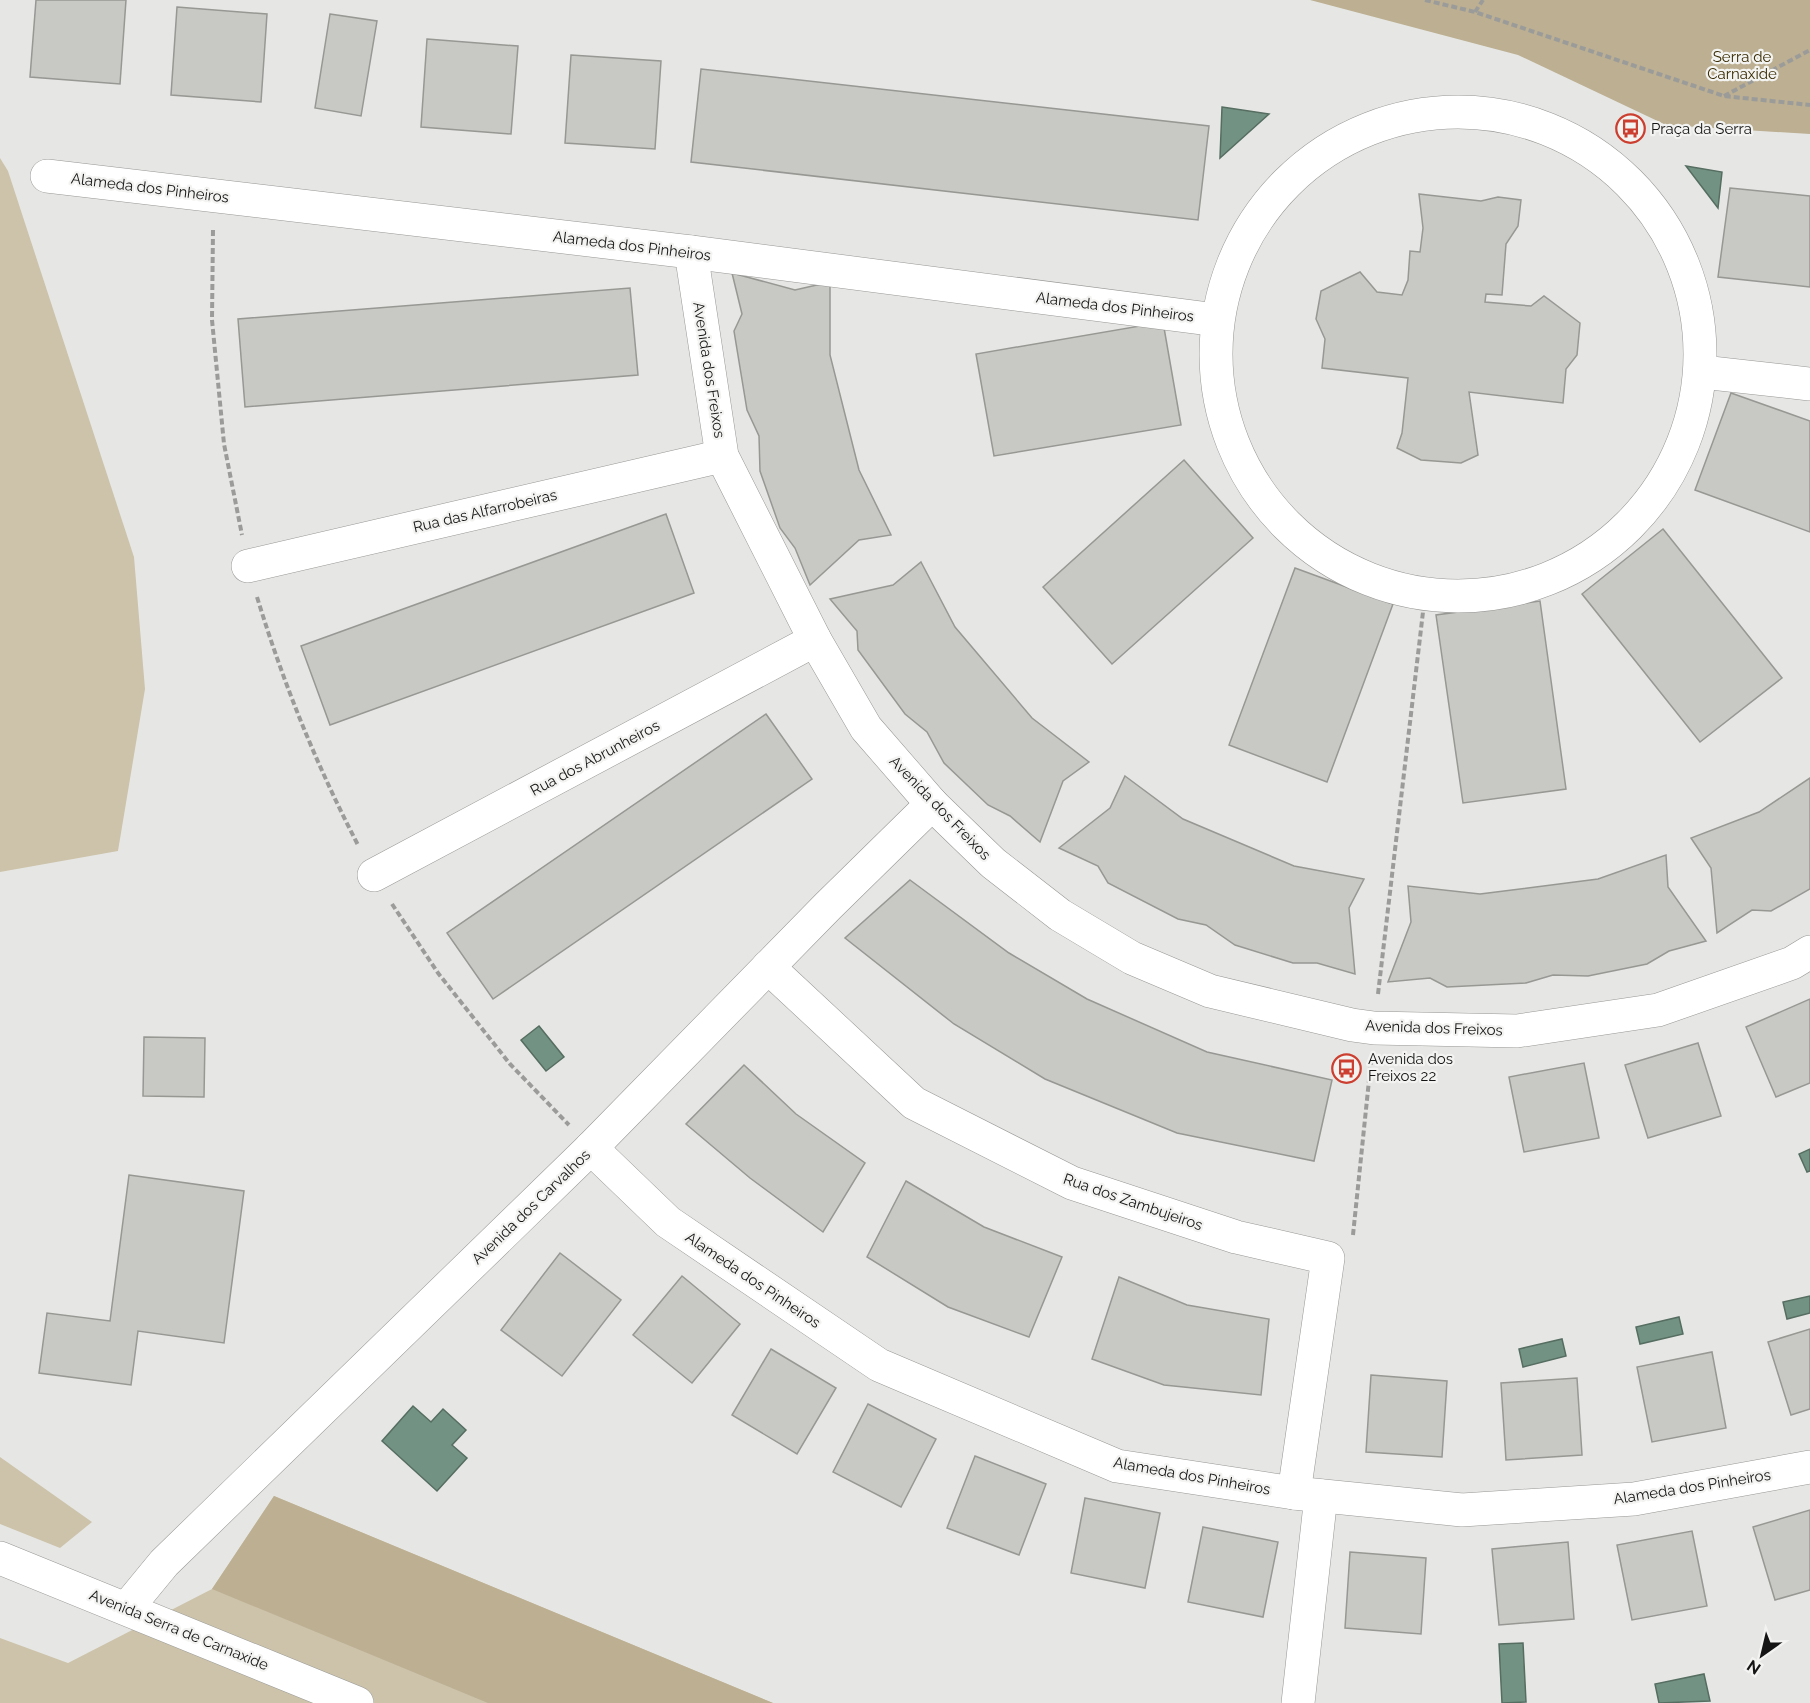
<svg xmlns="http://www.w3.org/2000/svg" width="1810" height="1703" viewBox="0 0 1810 1703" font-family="Raleway,sans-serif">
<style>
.green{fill:#cdc3ab}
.forest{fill:#bcaf92}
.water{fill:#729384;stroke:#566d62;stroke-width:1.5}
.building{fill:#c8c8c5;stroke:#979794;stroke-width:1.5}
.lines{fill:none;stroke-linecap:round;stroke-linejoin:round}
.minor-casing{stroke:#979895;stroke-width:34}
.path{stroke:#9b9c9a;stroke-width:4;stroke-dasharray:6 3;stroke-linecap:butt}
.minor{stroke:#fff;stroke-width:33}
.labels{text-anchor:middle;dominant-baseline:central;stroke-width:4.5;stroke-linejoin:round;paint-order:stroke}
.park-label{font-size:15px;fill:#392a02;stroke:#f3f4f1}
.poi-label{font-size:15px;fill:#141514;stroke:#f3f4f1;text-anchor:start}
.street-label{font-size:15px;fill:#141514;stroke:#f3f4f1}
</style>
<rect width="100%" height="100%" fill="#e6e7e4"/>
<g class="green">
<polygon points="0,158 8,171 134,557 145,689 118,851 0,872"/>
<polygon points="0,1457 92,1522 60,1548 0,1524"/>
<polygon points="274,1496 773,1703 0,1703 0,1638 68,1663 212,1589"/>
</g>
<g class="forest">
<polygon points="1310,0 1810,0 1810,134 1666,125 1518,55"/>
<polygon points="274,1496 773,1703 488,1703 212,1589"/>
</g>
<g class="water">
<polygon points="1222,107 1269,114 1220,158"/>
<polygon points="1686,166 1722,172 1718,208"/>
<polygon points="539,1026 564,1057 546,1071 521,1040"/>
<polygon points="1810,1149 1810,1171 1807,1172 1799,1154"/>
<polygon points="1810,1296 1810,1313 1787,1319 1783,1302"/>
<polygon points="1679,1317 1683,1334 1640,1344 1636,1327"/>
<polygon points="1562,1339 1566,1356 1523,1367 1519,1349"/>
<polygon points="413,1406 431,1422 443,1409 466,1430 452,1445 467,1458 437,1491 382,1441"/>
<polygon points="1523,1643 1526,1702 1502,1703 1499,1644"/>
<polygon points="1704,1674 1710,1701 1659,1703 1655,1684"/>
</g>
<g class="building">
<polygon points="36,0 126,0 120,84 30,77"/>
<polygon points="177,7 267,14 261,102 171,95"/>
<polygon points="330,14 377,21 361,116 315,108"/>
<polygon points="427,39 518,46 511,134 421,127"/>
<polygon points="571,55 661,61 655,149 565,143"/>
<polygon points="701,69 1209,126 1198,220 691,162"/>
<polygon points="1730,188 1810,196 1810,287 1718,277"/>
<polygon points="1419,194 1481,201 1498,197 1521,200 1518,226 1506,244 1502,295 1486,294 1485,302 1531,306 1544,296 1580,323 1577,355 1566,369 1563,403 1469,392 1478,455 1461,463 1421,460 1397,448 1402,433 1408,378 1322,368 1325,339 1316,319 1321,291 1360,272 1377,292 1402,295 1408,280 1410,251 1420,252 1423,228"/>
<polygon points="732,273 795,290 830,282 830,355 859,470 891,535 859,540 810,585 795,548 780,528 760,471 759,436 747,410 734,331 742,314"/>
<polygon points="630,288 638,375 245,407 238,319"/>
<polygon points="1163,322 1181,425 994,456 976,354"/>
<polygon points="1731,393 1810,421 1810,532 1695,490"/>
<polygon points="1184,460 1253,538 1112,664 1043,587"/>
<polygon points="666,514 694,593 330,725 301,646"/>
<polygon points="1663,529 1782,678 1700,742 1582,594"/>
<polygon points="921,562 955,627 1032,718 1089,762 1063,781 1040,842 1010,816 988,805 944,763 927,732 905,714 858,650 857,631 830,599 893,585"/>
<polygon points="1295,568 1393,604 1327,782 1229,745"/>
<polygon points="1540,601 1566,789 1463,803 1436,615"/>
<polygon points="766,714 812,779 493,999 447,933"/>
<polygon points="1125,776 1183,819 1294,866 1364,879 1349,908 1355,974 1317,963 1293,963 1235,945 1206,925 1178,919 1108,883 1098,866 1059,848 1110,808"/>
<polygon points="1810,778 1810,889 1771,911 1752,910 1717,933 1711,868 1691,838 1759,812"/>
<polygon points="1666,855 1668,887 1706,941 1669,951 1647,964 1588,976 1553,975 1526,983 1447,987 1430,978 1388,982 1411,922 1408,886 1480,894 1598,879"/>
<polygon points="910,880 1009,953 1087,999 1207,1052 1332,1080 1314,1161 1177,1133 1045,1079 954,1024 845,938"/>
<polygon points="1810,999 1810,1083 1776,1097 1746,1027"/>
<polygon points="144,1037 205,1038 204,1097 143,1096"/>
<polygon points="1698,1043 1721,1116 1648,1138 1625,1065"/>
<polygon points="1584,1063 1599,1138 1524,1152 1509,1077"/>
<polygon points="744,1065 796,1114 865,1163 823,1232 750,1178 686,1124"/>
<polygon points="129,1175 244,1191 224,1343 138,1331 131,1385 39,1373 47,1313 110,1321"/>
<polygon points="906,1181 984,1227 1062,1257 1029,1337 948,1307 867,1257"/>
<polygon points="560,1253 621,1300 562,1376 501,1330"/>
<polygon points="682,1276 740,1324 692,1383 633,1335"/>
<polygon points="1119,1277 1187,1305 1269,1319 1261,1395 1164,1385 1092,1359"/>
<polygon points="1810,1329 1810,1409 1791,1415 1768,1342"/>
<polygon points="771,1349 836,1388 797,1454 732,1415"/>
<polygon points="1712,1352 1726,1428 1652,1442 1637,1367"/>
<polygon points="1371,1375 1447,1381 1442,1457 1366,1452"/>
<polygon points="1577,1378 1582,1455 1506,1460 1501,1383"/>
<polygon points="868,1404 936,1439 901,1507 833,1472"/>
<polygon points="975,1456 1046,1484 1019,1555 947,1528"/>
<polygon points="1085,1498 1160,1513 1145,1588 1071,1573"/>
<polygon points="1810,1510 1810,1590 1775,1600 1753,1527"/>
<polygon points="1203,1527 1278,1542 1263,1617 1188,1602"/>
<polygon points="1692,1531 1707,1606 1632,1620 1617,1545"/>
<polygon points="1568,1542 1574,1619 1499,1625 1492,1549"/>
<polygon points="1350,1552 1426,1558 1421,1634 1345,1628"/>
</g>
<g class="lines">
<defs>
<g id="minor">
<circle cx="1458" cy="354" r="242"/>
<polyline points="47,176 691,252 1217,320"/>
<polyline points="691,252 722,456 815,640 866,728 932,804 993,863 1060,915 1132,958 1210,991 1352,1025 1374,1028 1517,1031 1658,1010 1792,963 1810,952"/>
<polyline points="1702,372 1810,384"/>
<polyline points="248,566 722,456"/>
<polyline points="374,875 815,640"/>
<polyline points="768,967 914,1103 1072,1183 1236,1237 1328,1258 1294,1493"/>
<polyline points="591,1148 668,1222 879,1365 1117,1466 1294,1493 1462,1510 1634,1499 1810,1467"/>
<polyline points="0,1558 357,1703"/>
<polyline points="127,1608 164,1563 591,1148 828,906 932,804"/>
<polyline points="1298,1703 1321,1496"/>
</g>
</defs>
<use href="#minor" class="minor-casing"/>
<g class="path">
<polyline points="1425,0 1475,12 1724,96 1810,105"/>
<polyline points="1475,12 1483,0"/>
<polyline points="1724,96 1810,50"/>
<polyline points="213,230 212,320 224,444 242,535"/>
<path d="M257,597c27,88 59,167 101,248"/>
<polyline points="392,904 438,973 510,1064 569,1125"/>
<polyline points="1378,994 1425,595"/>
<polyline points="1353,1235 1371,1061"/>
</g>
<use href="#minor" class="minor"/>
</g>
<defs>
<symbol id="bus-ring" viewBox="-11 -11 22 22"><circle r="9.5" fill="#f3f4f1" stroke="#cc3f30" stroke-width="1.5"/><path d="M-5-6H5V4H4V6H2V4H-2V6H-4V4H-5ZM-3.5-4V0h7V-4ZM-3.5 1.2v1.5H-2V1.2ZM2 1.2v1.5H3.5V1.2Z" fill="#cc3f30"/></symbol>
</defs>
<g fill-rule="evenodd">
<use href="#bus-ring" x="1614" y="112" width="33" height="33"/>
<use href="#bus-ring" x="1330" y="1052" width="33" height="33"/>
</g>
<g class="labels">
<g class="park-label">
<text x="1742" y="57">Serra de<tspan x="1742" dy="17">Carnaxide</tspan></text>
</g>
<g class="poi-label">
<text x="1651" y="129">Praça da Serra</text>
<text x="1368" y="1059">Avenida dos<tspan x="1368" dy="17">Freixos 22</tspan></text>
</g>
<g class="street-label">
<text transform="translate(150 188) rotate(7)">Alameda dos Pinheiros</text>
<text transform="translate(632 246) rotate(7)">Alameda dos Pinheiros</text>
<text transform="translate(1115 307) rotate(7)">Alameda dos Pinheiros</text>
<text transform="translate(709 370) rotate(81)">Avenida dos Freixos</text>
<text transform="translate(485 511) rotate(-13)">Rua das Alfarrobeiras</text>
<text transform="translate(595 758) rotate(-28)">Rua dos Abrunheiros</text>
<text transform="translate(940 808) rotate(46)">Avenida dos Freixos</text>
<text transform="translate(1434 1028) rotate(2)">Avenida dos Freixos</text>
<text transform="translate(1133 1202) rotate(19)">Rua dos Zambujeiros</text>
<text transform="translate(531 1207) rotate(-44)">Avenida dos Carvalhos</text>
<text transform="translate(753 1280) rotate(34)">Alameda dos Pinheiros</text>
<text transform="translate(1192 1476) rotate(10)">Alameda dos Pinheiros</text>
<text transform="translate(1692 1487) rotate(-9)">Alameda dos Pinheiros</text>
<text transform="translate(179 1630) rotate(22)">Avenida Serra de Carnaxide</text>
</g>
</g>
<g transform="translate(1762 1655) rotate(214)" stroke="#f3f4f1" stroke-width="4.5" paint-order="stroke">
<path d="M0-4.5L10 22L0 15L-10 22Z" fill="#141514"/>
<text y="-9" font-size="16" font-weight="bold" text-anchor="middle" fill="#141514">N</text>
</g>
</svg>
